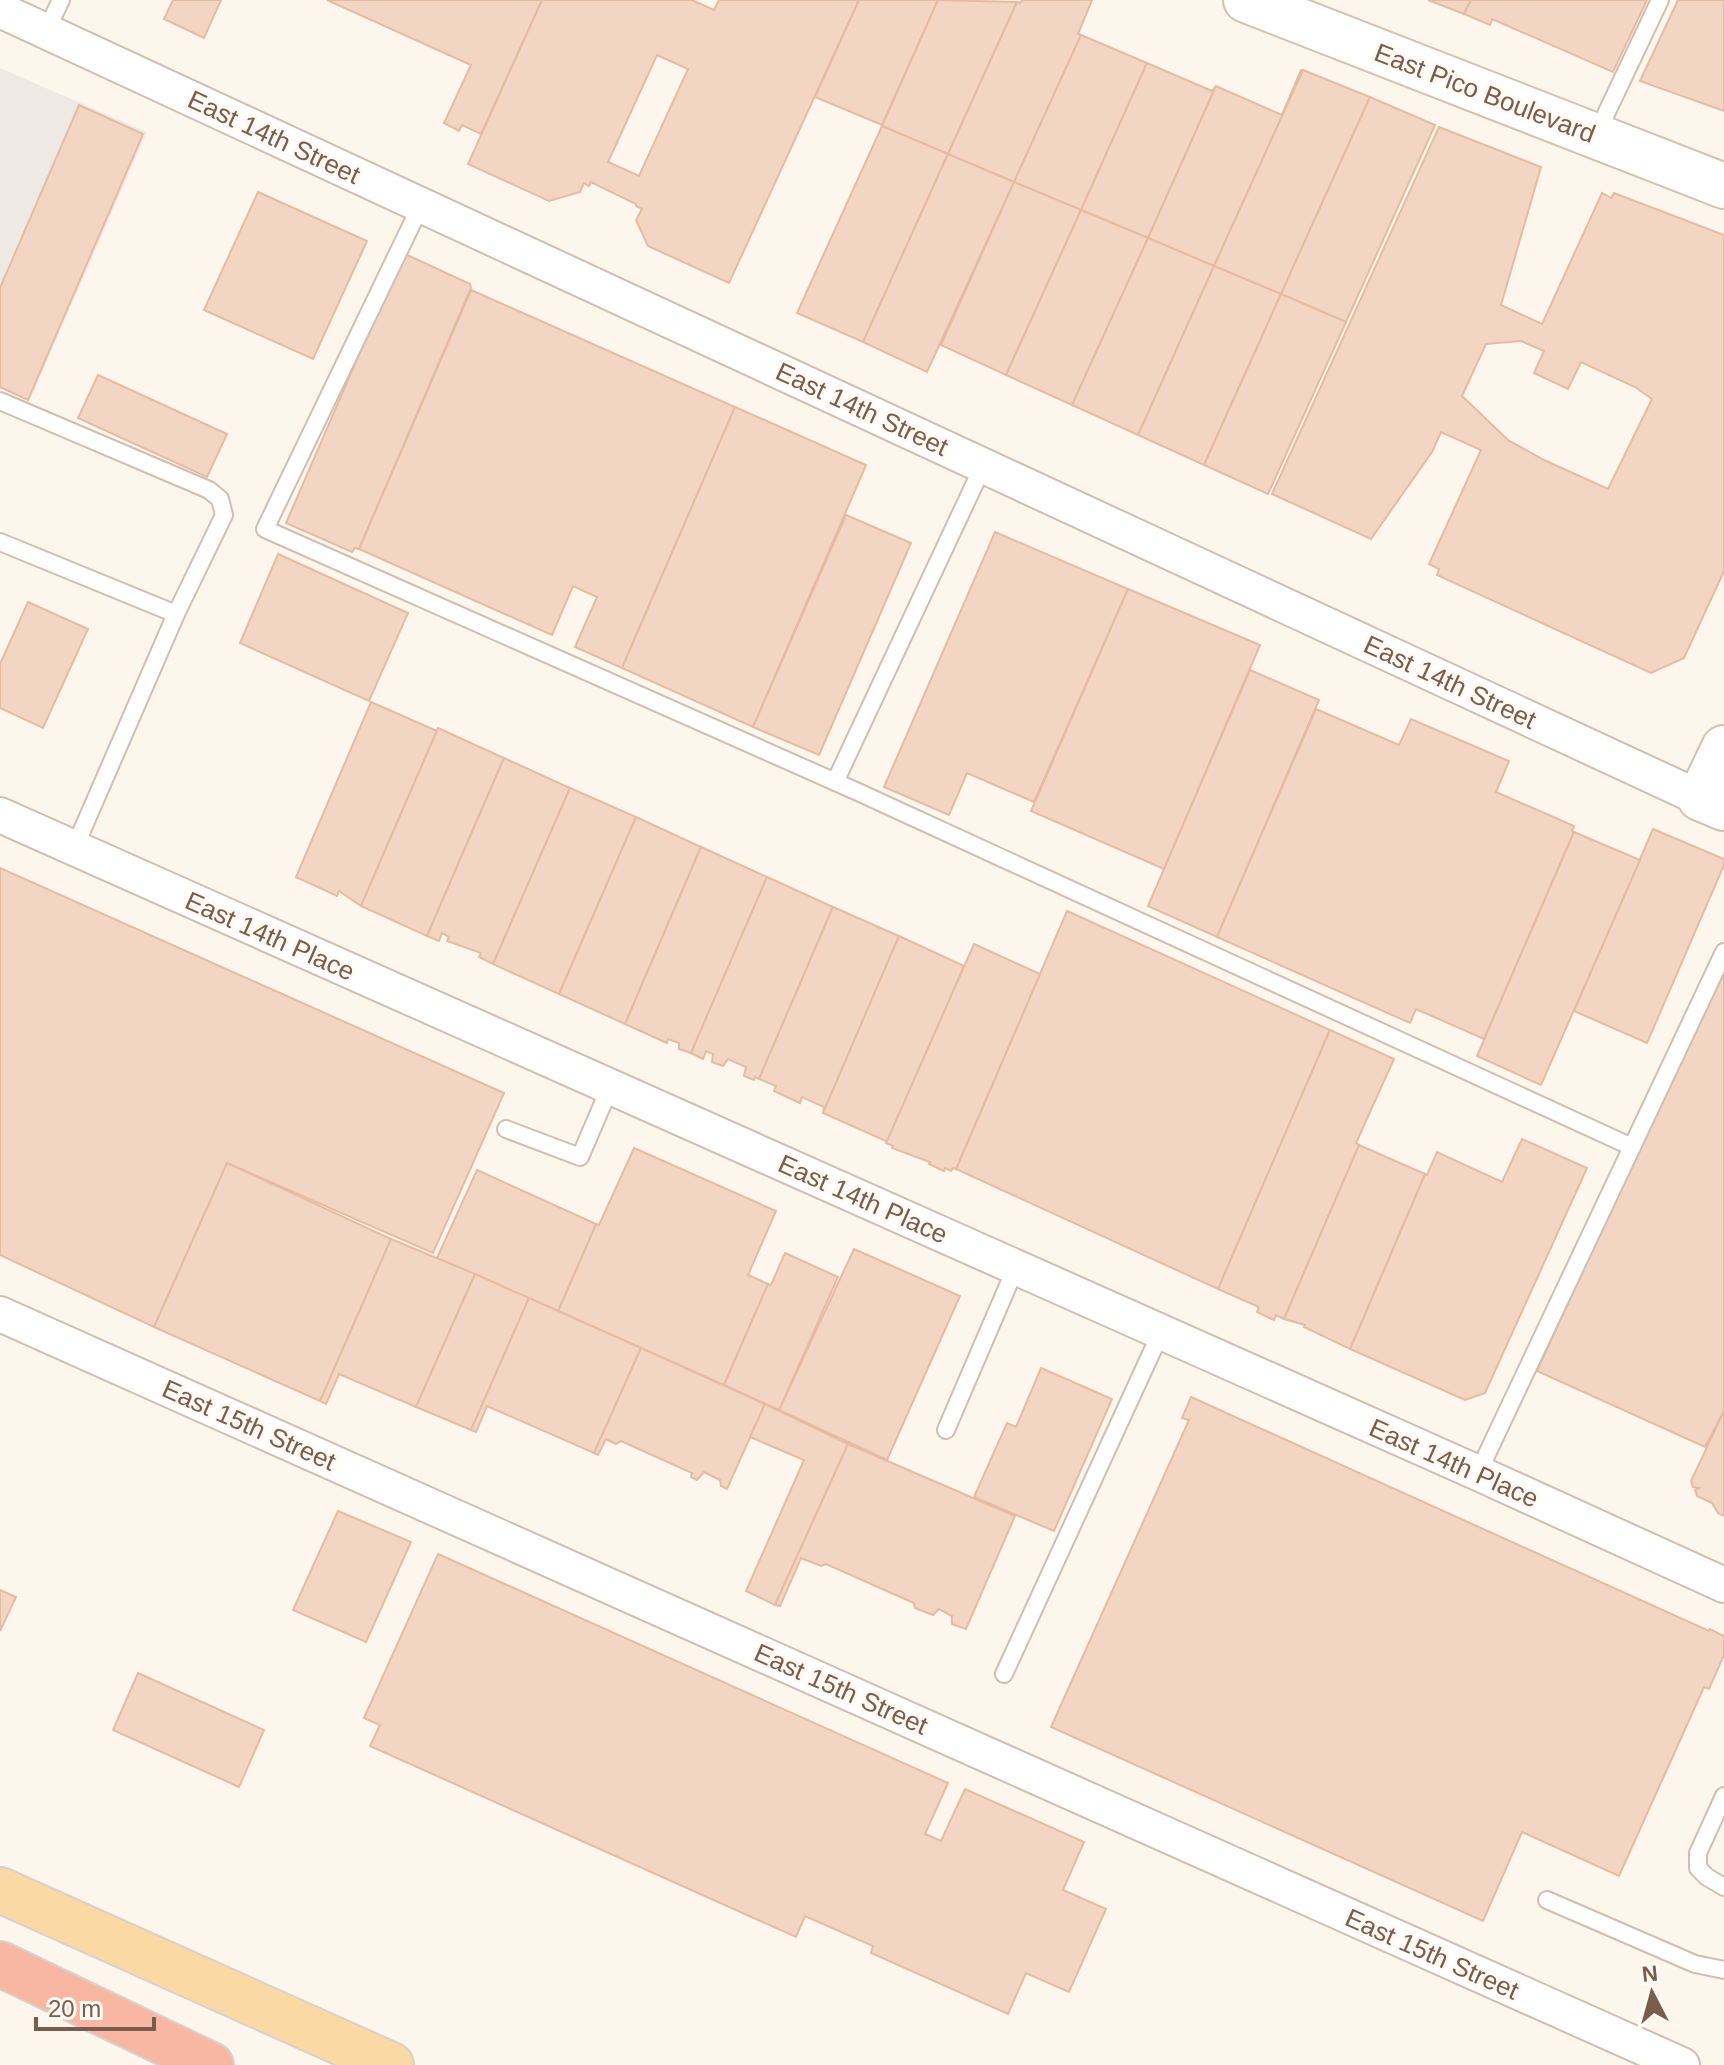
<svg xmlns="http://www.w3.org/2000/svg" width="1724" height="2065" viewBox="0 0 1724 2065" font-family="Arial,sans-serif">
<style>
.industrial{fill:#efe9e4}
.building{fill:#f3d5c3;stroke:#e6bba3;stroke-width:2;fill-rule:evenodd}
.lines{fill:none;stroke-linecap:round;stroke-linejoin:round}
.lane-casing{stroke:#d1beb0;stroke-width:20}
.street-casing{stroke:#d1beb0;stroke-width:38}
.secondary-casing{stroke:#d6c0b0;stroke-width:48}
.primary-casing{stroke:#dad1cd;stroke-width:48}
.highway-casing{stroke:#dad1cd;stroke-width:48}
.lane{stroke:#fff;stroke-width:16}
.street{stroke:#fff;stroke-width:34}
.secondary{stroke:#fff;stroke-width:44}
.primary{stroke:#fbd9a5;stroke-width:44}
.highway{stroke:#f7b7a3;stroke-width:44}
.labels{text-anchor:middle;dominant-baseline:central;stroke-width:6;stroke-linejoin:round;paint-order:stroke}
.street-label{font-size:26px;fill:#7a5c4d;stroke:#fffaf3}
</style>
<rect width="100%" height="100%" fill="#fdf6ec"/>
<polygon class="industrial" points="0,68 147,132 29,402 0,389"/>
<g class="building">
<polygon points="173,0 221,0 204,38 164,19"/>
<polygon points="327,0 542,0 481,134 462,125 459,131 444,123 471,65"/>
<path d="M542,0h150l22,10 5,-10h140l-130,283 -81,-37 -12,-26 6,-11 -6,-3v-2l-45,-22 -2,4 -5,-3 -4,9 -31,9 -81,-37zM657,55l31,14 -49,107 -31,-14z"/>
<polygon points="859,0 938,0 882,125 815,97"/>
<polygon points="938,0 1017,2 948,154 882,126"/>
<polygon points="1022,0 1092,0 1078,34 1081,35 1014,182 948,154 1017,2 1020,3"/>
<polygon points="1428,0 1471,0 1464,14"/>
<polygon points="1471,0 1647,0 1613,72 1492,19 1490,25 1464,14"/>
<polygon points="1678,0 1724,0 1724,111 1640,81"/>
<polygon points="1081,35 1147,63 1081,210 1014,182"/>
<polygon points="1147,63 1212,91 1216,86 1148,238 1081,210"/>
<polygon points="1301,70 1303,70 1214,266 1148,238 1216,86 1282,115"/>
<polygon points="1303,70 1370,97 1281,294 1214,266"/>
<polygon points="1370,97 1435,125 1346,322 1281,294"/>
<polygon points="79,105 143,134 28,400 0,387 0,288"/>
<polygon points="882,126 948,154 863,342 797,313"/>
<path d="M1439,127l102,40 -40,138 41,19 60,-131 9,5 3,-5 110,42v336l-40,87 -33,15 -214,-98 2,-6 -10,-5 52,-114 -40,-18 -9,20 -61,87 -99,-45zM1521,341l23,10 -10,22 34,16 13,-27 54,25 17,12 -44,90 -64,-29 -36,-20 -46,-44 24,-52z"/>
<polygon points="948,154 1014,182 927,372 863,342"/>
<polygon points="1014,182 1081,210 1006,375 941,345"/>
<polygon points="258,192 367,241 313,359 204,310"/>
<polygon points="1081,210 1148,238 1072,405 1006,375"/>
<polygon points="1148,238 1214,266 1138,435 1072,405"/>
<polygon points="403,253 470,284 471,288 359,549 355,548 352,552 286,523"/>
<polygon points="1214,266 1281,294 1204,465 1138,435"/>
<polygon points="471,290 735,407 622,668 575,647 597,597 573,586 552,635 359,549"/>
<polygon points="1281,294 1346,322 1268,494 1204,465"/>
<polygon points="98,375 227,434 207,477 78,418"/>
<polygon points="735,407 866,465 753,727 622,668"/>
<polygon points="846,515 911,543 819,755 753,727"/>
<polygon points="995,532 1128,589 1034,802 967,773 949,815 884,787"/>
<polygon points="278,554 408,613 369,701 240,643"/>
<polygon points="1128,589 1260,645 1164,869 1031,811"/>
<polygon points="28,602 88,629 43,728 0,708 0,664"/>
<polygon points="1250,670 1319,700 1217,937 1148,906"/>
<polygon points="371,702 437,731 361,906 339,891 337,896 296,877"/>
<polygon points="1316,709 1399,745 1411,719 1509,761 1496,792 1574,826 1572,831 1574,832 1484,1039 1416,1009 1410,1023 1217,937"/>
<polygon points="438,728 504,758 427,936 361,906"/>
<polygon points="504,758 570,788 493,964 479,957 481,953 447,941 449,937 442,933 439,941 427,936"/>
<polygon points="570,788 636,817 559,994 493,964"/>
<polygon points="636,817 701,847 625,1024 559,994"/>
<polygon points="1653,829 1724,859 1724,865 1647,1043 1574,1011"/>
<polygon points="1574,832 1640,860 1541,1085 1477,1056"/>
<polygon points="701,847 767,877 691,1053 679,1049 679,1043 668,1039 667,1043 625,1024"/>
<polygon points="0,868 504,1093 433,1253 227,1163 154,1327 0,1255"/>
<polygon points="767,877 833,907 759,1079 755,1077 754,1080 744,1076 746,1067 728,1059 723,1066 712,1062 713,1054 706,1051 703,1059 691,1053"/>
<polygon points="833,907 899,936 823,1113 824,1107 802,1097 800,1103 774,1091 776,1086 759,1079"/>
<polygon points="1067,911 1330,1030 1218,1289 956,1169"/>
<polygon points="899,936 964,966 888,1142 823,1113"/>
<polygon points="974,944 1040,974 956,1169 953,1168 951,1171 945,1168 944,1171 929,1164 930,1162 892,1148 893,1146 886,1143"/>
<polygon points="1724,964 1724,1411 1705,1447 1537,1371"/>
<polygon points="1330,1030 1394,1059 1356,1143 1359,1145 1284,1319 1276,1315 1274,1320 1257,1312 1259,1307 1218,1289"/>
<polygon points="1522,1139 1587,1168 1485,1393 1465,1400 1350,1349 1425,1174 1427,1175 1437,1152 1502,1182"/>
<polygon points="1359,1145 1425,1174 1350,1349 1304,1327 1305,1325 1284,1319"/>
<polygon points="634,1148 776,1211 748,1275 768,1284 724,1385 558,1311 596,1224 599,1225"/>
<polygon points="227,1163 391,1239 320,1401 154,1327"/>
<polygon points="477,1170 596,1224 558,1311 437,1258"/>
<polygon points="391,1239 475,1274 416,1407 339,1374 326,1404 320,1401"/>
<polygon points="854,1249 960,1296 887,1460 779,1410"/>
<polygon points="785,1253 838,1277 779,1410 724,1385 768,1284 771,1285"/>
<polygon points="475,1274 529,1298 471,1430 416,1407"/>
<polygon points="529,1298 641,1348 594,1453 487,1406 476,1432 471,1430"/>
<polygon points="641,1348 765,1404 727,1489 721,1486 720,1480 704,1472 697,1480 691,1477 692,1473 621,1441 616,1444 606,1439 598,1455 594,1453"/>
<polygon points="1041,1368 1112,1399 1054,1531 974,1497 1007,1423 1016,1427"/>
<polygon points="1191,1397 1709,1631 1710,1629 1724,1636 1724,1655 1709,1689 1704,1687 1619,1876 1522,1832 1483,1921 1051,1727 1189,1420 1182,1418"/>
<polygon points="765,1404 848,1444 775,1605 746,1591 804,1460 750,1437"/>
<polygon points="1724,1411 1724,1516 1718,1513 1712,1503 1697,1496 1695,1490 1699,1488 1693,1487 1691,1481"/>
<polygon points="848,1444 1015,1516 966,1629 952,1624 952,1616 939,1609 933,1615 915,1608 914,1603 826,1564 821,1566 801,1558 780,1606 775,1605"/>
<polygon points="338,1511 411,1542 366,1642 293,1610"/>
<polygon points="438,1554 948,1783 925,1834 941,1841 965,1789 1084,1842 1063,1890 1106,1909 1069,1992 1026,1973 1008,2014 871,1953 873,1946 805,1916 796,1937 370,1746 380,1725 364,1718"/>
<polygon points="0,1590 16,1597 0,1631"/>
<polygon points="138,1673 264,1730 239,1787 113,1730"/>
</g>
<g class="lines">
<defs>
<g id="lane">
<polyline points="46,31 61,0"/>
<polyline points="1596,135 1660,0"/>
<polyline points="421,205 265,529 858,792 1632,1147"/>
<polyline points="0,401 209,490 220,499 224,515 176,614 74,849"/>
<polyline points="0,542 176,614"/>
<polyline points="835,782 983,466"/>
<polyline points="506,1129 580,1157 610,1087"/>
<polyline points="946,1430 1016,1267"/>
<polyline points="1478,1473 1724,952"/>
<polyline points="1004,1674 1161,1332"/>
<polyline points="1724,1796 1698,1853 1698,1868 1707,1877 1724,1887"/>
<polyline points="1547,1900 1695,1964 1724,1970"/>
</g>
<g id="street">
<polyline points="0,10 1700,798"/>
<polyline points="0,815 1478,1473 1724,1585"/>
<polyline points="0,1314 1682,2065"/>
</g>
<g id="secondary">
<polyline points="1246,0 1724,186"/>
<polyline points="1724,748 1700,798 1724,808"/>
</g>
<polyline id="primary" points="0,1890 391,2065"/>
<polyline id="highway" points="0,1964 211,2065"/>
</defs>
<use href="#lane" class="lane-casing"/>
<use href="#street" class="street-casing"/>
<use href="#secondary" class="secondary-casing"/>
<use href="#primary" class="primary-casing"/>
<use href="#highway" class="highway-casing"/>
<use href="#lane" class="lane"/>
<use href="#street" class="street"/>
<use href="#secondary" class="secondary"/>
<use href="#primary" class="primary"/>
<use href="#highway" class="highway"/>
</g>
<g class="labels">
<g class="street-label">
<text transform="translate(1485 93) rotate(21)">East Pico Boulevard</text>
<text transform="translate(274 137) rotate(25)">East 14th Street</text>
<text transform="translate(862 409) rotate(25)">East 14th Street</text>
<text transform="translate(1450 682) rotate(25)">East 14th Street</text>
<text transform="translate(270 936) rotate(24)">East 14th Place</text>
<text transform="translate(863 1199) rotate(24)">East 14th Place</text>
<text transform="translate(249 1425) rotate(24)">East 15th Street</text>
<text transform="translate(1454 1463) rotate(24)">East 14th Place</text>
<text transform="translate(841 1689) rotate(24)">East 15th Street</text>
<text transform="translate(1432 1954) rotate(24)">East 15th Street</text>
</g>
</g>
<g transform="translate(1652 1993) rotate(354)" stroke="#fffaf3" stroke-width="6" paint-order="stroke">
<path d="M0-6L14 30L0 20L-14 30Z" fill="#7a5c4d"/>
<text y="-12" font-size="22" font-weight="bold" text-anchor="middle" fill="#7a5c4d">N</text>
</g>
<path d="M36 2017v12h118v-12" fill="none" stroke="#7a5c4d" stroke-width="4"/>
<text x="48" y="2017" font-size="24" fill="#7a5c4d" stroke="#fffaf3" stroke-width="6" paint-order="stroke">20 m</text>
</svg>
